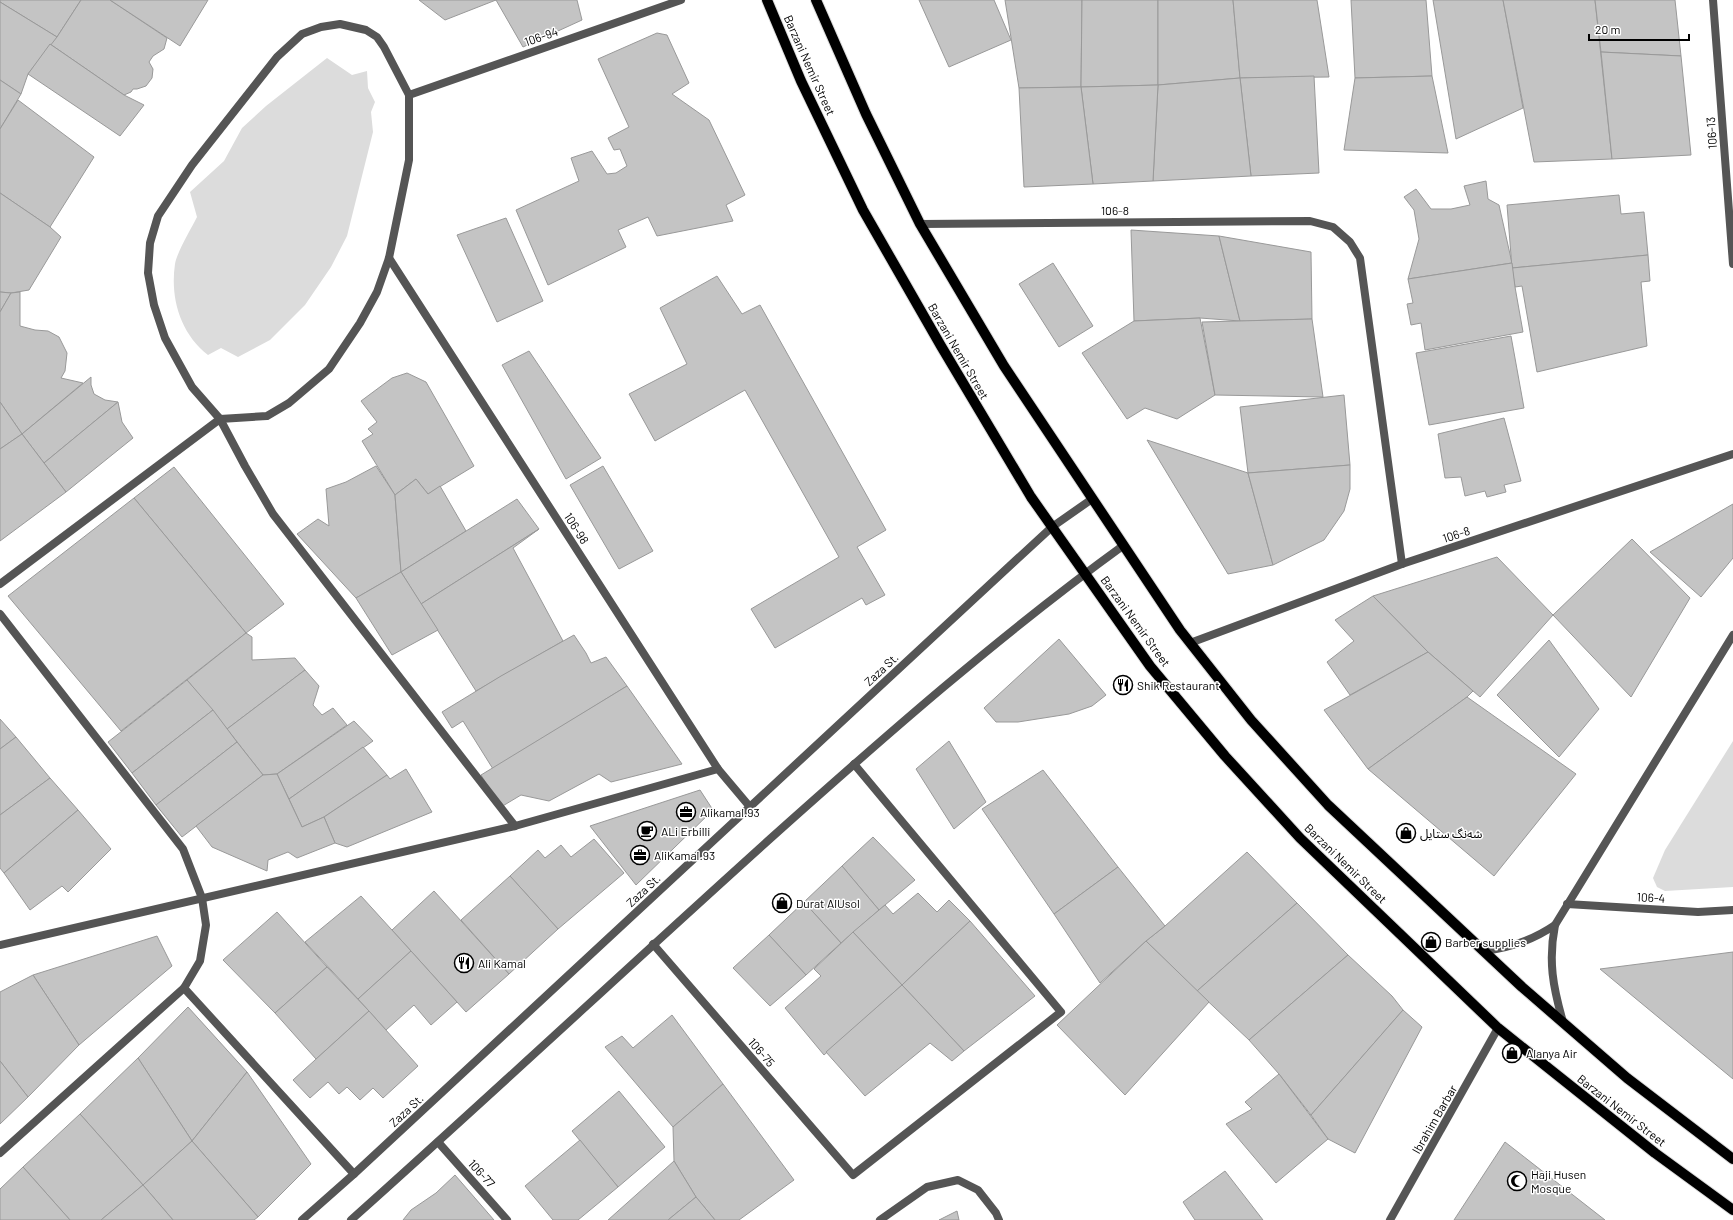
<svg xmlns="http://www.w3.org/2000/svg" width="1733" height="1220" viewBox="0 0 1733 1220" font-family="Barlow,'Noto Sans Arabic',sans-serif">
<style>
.green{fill:#dcdcdc}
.building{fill:#c4c4c4;stroke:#999}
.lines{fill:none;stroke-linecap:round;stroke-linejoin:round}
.primary-casing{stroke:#dbdbdb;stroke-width:12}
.minor{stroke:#555;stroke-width:8}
.tertiary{stroke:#555;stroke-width:8}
.primary{stroke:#000;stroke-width:10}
.labels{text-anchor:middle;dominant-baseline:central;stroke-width:3;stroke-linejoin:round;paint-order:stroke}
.street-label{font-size:12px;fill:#000;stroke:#fff}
.poi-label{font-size:12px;fill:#000;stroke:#fff;text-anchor:start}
</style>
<rect width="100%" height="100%" fill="#fff"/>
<g class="green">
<path d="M327,58l25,17 15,-4 1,17 7,14 -4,10 2,20 -26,104 -16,31 -26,38 -35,35 -32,17 -17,-9 -13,7c-28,-22 -38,-57 -33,-91 2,-12 16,-35 22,-47l-7,-25 34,-31 18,-33 24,-22z"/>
<polygon points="1733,741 1733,887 1665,891 1657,887 1653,878 1665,850"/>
</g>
<g class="building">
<polygon points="0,0 81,0 57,37 0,2"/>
<polygon points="81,0 110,0 167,38 164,49 153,56 149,62 153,69 152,78 146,86 137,89 133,89 131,92 124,95 50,44 57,37"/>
<polygon points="110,0 208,0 180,46"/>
<polygon points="419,0 577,0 582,20 523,47 496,0 445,20"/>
<polygon points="919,0 994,0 1011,40 949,67"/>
<polygon points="1005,0 1082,0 1081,87 1019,88"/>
<polygon points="1082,0 1158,0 1158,85 1081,87"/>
<polygon points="1158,0 1233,0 1240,78 1158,85"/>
<polygon points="1233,0 1317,0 1329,77 1240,78"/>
<polygon points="1351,0 1426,0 1432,76 1355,78"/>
<polygon points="1433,0 1503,0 1523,108 1456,139"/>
<polygon points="1503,0 1595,0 1612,159 1534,162"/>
<polygon points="1595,0 1675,0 1681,56 1601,52"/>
<polygon points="0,2 57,37 28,74 21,94 0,80"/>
<polygon points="657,33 667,35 689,83 672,94 709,120 745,195 726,205 733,221 657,236 648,217 618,230 626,247 548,285 516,210 579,181 571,158 592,151 607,174 616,173 627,166 620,149 614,150 608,138 629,127 598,59"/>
<polygon points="50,44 124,95 144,105 120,136 28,74"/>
<polygon points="1601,52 1681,56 1691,155 1612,159"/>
<polygon points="1314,76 1319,173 1251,176 1240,78"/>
<polygon points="1432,76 1448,153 1344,150 1355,78"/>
<polygon points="1240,78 1251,176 1153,181 1158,85"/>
<polygon points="0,80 21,94 0,129"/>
<polygon points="1158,85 1153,181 1093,184 1081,87"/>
<polygon points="1081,87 1093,184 1024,187 1019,88"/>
<polygon points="18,100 94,157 50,227 0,193 0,129"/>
<polygon points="1486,181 1488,199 1499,205 1512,263 1408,279 1419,239 1414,210 1404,197 1416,189 1431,209 1451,209 1470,205 1464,186"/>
<polygon points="0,193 50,227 61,237 29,290 11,293 0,292"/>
<polygon points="1619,195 1621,214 1644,212 1648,255 1512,268 1507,205"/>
<polygon points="506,218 543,301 497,322 457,235"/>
<polygon points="1131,230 1219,236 1240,321 1200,318 1134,321"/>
<polygon points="1219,236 1311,252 1312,319 1240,321"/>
<polygon points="1648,255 1650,281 1641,282 1647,346 1537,372 1522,286 1515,287 1512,268"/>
<polygon points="1053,263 1093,326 1059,347 1019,284"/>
<polygon points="1512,263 1515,287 1523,332 1425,350 1421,323 1411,325 1407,304 1413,303 1408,279"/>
<polygon points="717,276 742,314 760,305 886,530 857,547 885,595 866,605 862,598 775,648 751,609 839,557 745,390 655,441 629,394 687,364 660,308"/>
<polygon points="0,292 11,293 0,312"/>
<polygon points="20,292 20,326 35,330 48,331 59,337 67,353 65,371 61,378 83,383 22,434 0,402 0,312 11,293"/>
<polygon points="1200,318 1215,395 1177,419 1145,408 1127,419 1082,353 1134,321"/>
<polygon points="1312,319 1323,397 1215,395 1202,322"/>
<polygon points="1511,336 1524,408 1429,425 1416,353"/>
<polygon points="529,351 601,458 566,479 502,365"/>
<polygon points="407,373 426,382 474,466 428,494 416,479 395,495 362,441 373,434 368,429 377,422 361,401 392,378"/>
<polygon points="91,377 91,385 94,394 105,400 118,402 44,463 22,434"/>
<polygon points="1344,395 1350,465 1248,473 1240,407"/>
<polygon points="0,402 22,434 0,449"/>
<polygon points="118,402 122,422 133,438 66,492 44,463"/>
<polygon points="1504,418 1521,481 1504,485 1506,492 1487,497 1485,491 1465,496 1461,477 1445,478 1438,434"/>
<polygon points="22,434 66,492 0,541 0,449"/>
<polygon points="1147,440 1248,473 1273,565 1228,574"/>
<polygon points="1350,465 1350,489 1344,511 1324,540 1273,565 1248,473"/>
<polygon points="376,466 395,495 401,572 356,598 297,534 318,519 329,526 326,489 346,482"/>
<polygon points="603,466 653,551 619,569 570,485"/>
<polygon points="174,467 284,604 246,633 134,498"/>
<polygon points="416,479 428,494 440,486 466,531 401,572 395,495"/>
<polygon points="134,498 246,633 121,731 8,596"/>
<polygon points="517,499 539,529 421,604 401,572"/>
<polygon points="1733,504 1733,558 1701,597 1650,552"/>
<polygon points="539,529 513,548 563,641 476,691 421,604"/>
<polygon points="1632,539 1690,598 1631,697 1553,615"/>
<polygon points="1497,557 1553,615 1480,697 1428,652 1373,596"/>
<polygon points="401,572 438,630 392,655 356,598"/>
<polygon points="1373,596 1428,652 1350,695 1327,662 1354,641 1335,620"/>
<polygon points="246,633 252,637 252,660 295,658 305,670 227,729 187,680"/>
<polygon points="574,635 586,653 591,663 606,657 627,686 493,769 463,721 452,728 442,712 501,676"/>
<polygon points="1059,639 1106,695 1092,706 1069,714 1018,722 996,722 984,708"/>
<polygon points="1549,640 1599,709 1559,757 1497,695"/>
<polygon points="1428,652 1473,691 1467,697 1368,769 1324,710"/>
<polygon points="305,670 319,686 313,705 322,715 333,708 347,725 277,774 263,775 227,729"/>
<polygon points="187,680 213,710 132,773 108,742"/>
<polygon points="627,686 682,764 611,782 599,774 549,801 521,795 501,807 481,775"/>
<polygon points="1467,697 1576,774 1494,876 1368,769"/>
<polygon points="213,710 237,742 156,805 132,773"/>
<polygon points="0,719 16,737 0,749"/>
<polygon points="354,721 373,741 289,799 277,774"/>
<polygon points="16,737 50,778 0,815 0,749"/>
<polygon points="949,741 986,802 954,829 916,769"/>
<polygon points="237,742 263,775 182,837 156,805"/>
<polygon points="363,747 387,775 324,817 302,827 289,799"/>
<polygon points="406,769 432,812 347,847 335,843 324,817 387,775 390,779"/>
<polygon points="1043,770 1118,867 1054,914 982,809"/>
<polygon points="277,774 302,827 324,817 335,843 297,858 288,852 268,860 267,871 212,847 196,826 263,775"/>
<polygon points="50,778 78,810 4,873 0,868 0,815"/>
<polygon points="700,790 713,810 636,885 590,826"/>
<polygon points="78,810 111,849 68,892 62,886 30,910 4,873"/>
<polygon points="873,837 915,880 879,910 842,866"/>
<polygon points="594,839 624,873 558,929 510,876 538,850 545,858 561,845 571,857"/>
<polygon points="1247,852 1297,903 1197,991 1146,941 1165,926"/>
<polygon points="842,866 879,910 841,943 804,902"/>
<polygon points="1118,867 1165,926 1146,941 1100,983 1054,914"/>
<polygon points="510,876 558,929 509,974 461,920"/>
<polygon points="434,891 509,974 466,1012 392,930"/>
<polygon points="918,893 937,912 949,900 970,921 902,985 853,932 885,905 893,914"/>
<polygon points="361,896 411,951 358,999 305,942"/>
<polygon points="804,902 841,943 806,975 769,935"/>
<polygon points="1297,903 1348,955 1249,1040 1197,991"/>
<polygon points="277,912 327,967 275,1013 223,960"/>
<polygon points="970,921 1035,996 964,1051 902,985"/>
<polygon points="853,932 902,985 824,1055 785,1008 821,976 814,969"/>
<polygon points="769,935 806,975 770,1006 733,968"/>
<polygon points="157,936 172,966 79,1045 33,975"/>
<polygon points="1146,941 1209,1002 1125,1095 1057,1025"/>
<polygon points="411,951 457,1002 431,1025 414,1005 386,1030 358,999"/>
<polygon points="1733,952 1733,1079 1600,969"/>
<polygon points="1348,955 1392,996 1403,1010 1311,1115 1279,1074 1249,1040"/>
<polygon points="327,967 369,1011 316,1059 275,1013"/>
<polygon points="33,975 79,1045 28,1097 0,1061 0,992"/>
<polygon points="902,985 964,1051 952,1061 930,1043 865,1096 826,1052"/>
<polygon points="188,1007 247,1072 192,1141 138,1058"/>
<polygon points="1403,1010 1422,1027 1355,1153 1328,1139 1311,1115"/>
<polygon points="369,1011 418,1066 383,1098 373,1088 360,1100 347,1087 339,1094 328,1082 310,1098 293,1080"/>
<polygon points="672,1015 723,1084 673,1127 605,1047 622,1036 633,1048"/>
<polygon points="138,1058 192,1141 143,1185 80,1114"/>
<polygon points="0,1061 28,1097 0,1124"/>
<polygon points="247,1072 311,1164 258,1217 192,1141"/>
<polygon points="1279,1074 1328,1139 1276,1183 1226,1124 1252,1109 1245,1102"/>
<polygon points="723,1084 794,1180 739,1220 715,1220 696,1197 674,1161 673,1127"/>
<polygon points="619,1091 665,1147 618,1187 572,1131"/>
<polygon points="80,1114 143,1185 101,1220 70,1220 23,1167"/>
<polygon points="580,1140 618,1187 578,1220 553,1220 525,1186"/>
<polygon points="192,1141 258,1217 254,1220 173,1220 143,1185"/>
<polygon points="1505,1142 1605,1220 1454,1220"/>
<polygon points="674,1161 696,1197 668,1220 608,1220"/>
<polygon points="23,1167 70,1220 0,1220 0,1189"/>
<polygon points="1225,1171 1263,1220 1195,1220 1183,1202"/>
<polygon points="455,1175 494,1220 403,1220 411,1210 436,1193"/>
<polygon points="143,1185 173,1220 101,1220"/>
<polygon points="696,1197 715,1220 668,1220"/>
<polygon points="957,1211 959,1220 939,1220"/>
</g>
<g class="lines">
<defs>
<g id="primary">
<polyline points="767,0 801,81 863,210 941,346 1031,497 1150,666 1225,756 1300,838 1498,1028 1655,1153 1733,1210"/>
<polyline points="816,0 866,114 920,224 1004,366 1180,630 1251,720 1328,805 1522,987 1627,1078 1733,1159"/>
</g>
</defs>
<use href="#primary" class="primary-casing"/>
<g class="minor">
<polyline points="1713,0 1733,264"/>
<polygon points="340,24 366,30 377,37 384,47 409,95 409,160 389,258 377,292 360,323 329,369 289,403 267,416 220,419 192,387 165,338 154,305 148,273 150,243 158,216 192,165 277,57 302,34 321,27"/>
<polyline points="409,95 681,0"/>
<polyline points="920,224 1310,221 1333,227 1350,242 1360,258 1402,564"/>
<polyline points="389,258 718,769 750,807"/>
<polyline points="0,584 220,419 245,466 273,514 515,826"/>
<polyline points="0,614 183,849 202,898 206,925 200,961 184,988 0,1153"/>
<polyline points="1190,643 1402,564 1733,454"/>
<polyline points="1567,904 1698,912 1733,910"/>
<polyline points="653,944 853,1175 1061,1012 854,764"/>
<polyline points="0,945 515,826 718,769"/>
<path d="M1484,951c27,-3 49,-11 71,-26"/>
<polyline points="184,988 354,1174"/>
<path d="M1563,1022c-10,-35 -15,-61 -8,-97l178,-290"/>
<polyline points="438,1142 507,1220"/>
<polyline points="880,1220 927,1187 958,1180 978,1190 996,1213 999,1220"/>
</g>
<g class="tertiary">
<polyline points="302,1220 354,1174 1015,561 1052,527 1092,499"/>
<path d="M351,1220c141,-126 279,-255 420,-382 114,-102 229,-203 353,-293"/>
<polyline points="1390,1220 1498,1028"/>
</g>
<use href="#primary" class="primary"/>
</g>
<defs>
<symbol id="restaurant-ring" viewBox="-11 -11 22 22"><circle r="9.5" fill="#fff" stroke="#000" stroke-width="1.5"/><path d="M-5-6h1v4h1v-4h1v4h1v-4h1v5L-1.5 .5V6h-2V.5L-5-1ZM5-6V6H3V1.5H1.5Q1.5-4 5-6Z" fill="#000"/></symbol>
<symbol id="office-ring" viewBox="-11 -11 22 22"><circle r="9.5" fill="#fff" stroke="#000" stroke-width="1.5"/><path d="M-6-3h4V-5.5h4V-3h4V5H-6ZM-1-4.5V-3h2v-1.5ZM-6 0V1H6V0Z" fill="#000"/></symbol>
<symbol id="cafe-ring" viewBox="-11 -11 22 22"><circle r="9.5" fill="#fff" stroke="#000" stroke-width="1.5"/><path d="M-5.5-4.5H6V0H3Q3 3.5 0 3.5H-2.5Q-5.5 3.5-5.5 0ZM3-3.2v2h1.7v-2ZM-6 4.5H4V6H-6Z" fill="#000"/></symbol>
<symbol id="shop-ring" viewBox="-11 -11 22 22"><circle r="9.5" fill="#fff" stroke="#000" stroke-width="1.5"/><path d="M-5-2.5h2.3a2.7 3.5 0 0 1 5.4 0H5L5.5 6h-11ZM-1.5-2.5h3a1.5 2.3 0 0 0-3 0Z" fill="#000"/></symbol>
<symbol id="mosque-ring" viewBox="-11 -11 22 22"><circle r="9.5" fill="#fff" stroke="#000" stroke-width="1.5"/><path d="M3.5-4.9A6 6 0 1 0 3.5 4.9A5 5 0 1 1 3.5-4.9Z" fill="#000"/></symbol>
</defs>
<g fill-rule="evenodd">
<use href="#restaurant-ring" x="1112" y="674" width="22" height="22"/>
<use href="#office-ring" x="675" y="801" width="22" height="22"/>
<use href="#cafe-ring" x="636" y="820" width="22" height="22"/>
<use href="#shop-ring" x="1395" y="822" width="22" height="22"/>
<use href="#office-ring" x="629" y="844" width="22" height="22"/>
<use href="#shop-ring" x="771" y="892" width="22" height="22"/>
<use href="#shop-ring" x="1420" y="931" width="22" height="22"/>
<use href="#restaurant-ring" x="453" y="952" width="22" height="22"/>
<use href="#shop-ring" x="1501" y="1042" width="22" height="22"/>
<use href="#mosque-ring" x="1506" y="1170" width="22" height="22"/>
</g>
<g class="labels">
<g class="street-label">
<text transform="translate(541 36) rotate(-19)">106-94</text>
<text transform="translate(810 65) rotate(66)">Barzani Nemir Street</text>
<text transform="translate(1711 133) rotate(-94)">106-13</text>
<text x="1115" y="210">106-8</text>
<text transform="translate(959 351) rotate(60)">Barzani Nemir Street</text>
<text transform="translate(577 528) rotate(57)">106-98</text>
<text transform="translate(1456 534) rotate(-18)">106-8</text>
<text transform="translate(1136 621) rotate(54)">Barzani Nemir Street</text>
<text transform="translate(881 669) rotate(-43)">Zaza St.</text>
<text transform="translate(1346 863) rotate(44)">Barzani Nemir Street</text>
<text transform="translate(643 890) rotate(-43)">Zaza St.</text>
<text transform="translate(1651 897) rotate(3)">106-4</text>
<text transform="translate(762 1052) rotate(49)">106-75</text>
<text transform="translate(406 1110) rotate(-43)">Zaza St.</text>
<text transform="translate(1622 1110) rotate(38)">Barzani Nemir Street</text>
<text transform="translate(1434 1119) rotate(-60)">Ibrahim Barbar</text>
<text transform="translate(482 1173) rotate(48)">106-77</text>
</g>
<g class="poi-label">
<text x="1137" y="685">Shik Restaurant</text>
<text x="700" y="812">Alikamal.93</text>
<text x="661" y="831">ALi Erbilli</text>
<text x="1420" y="833">شەنگ ستایل</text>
<text x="654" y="855">AliKamal.93</text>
<text x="796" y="903">Durat AlUsol</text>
<text x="1445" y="942">Barber supplies</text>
<text x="478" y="963">Ali Kamal</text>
<text x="1526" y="1053">Alanya Air</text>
<text x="1531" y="1174">Haji Husen<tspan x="1531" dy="14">Mosque</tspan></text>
</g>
</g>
<path d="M1589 34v6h100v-6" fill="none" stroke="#000000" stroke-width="2"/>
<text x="1595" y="34" font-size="12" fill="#000000" stroke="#ffffff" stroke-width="3" paint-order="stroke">20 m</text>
</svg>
